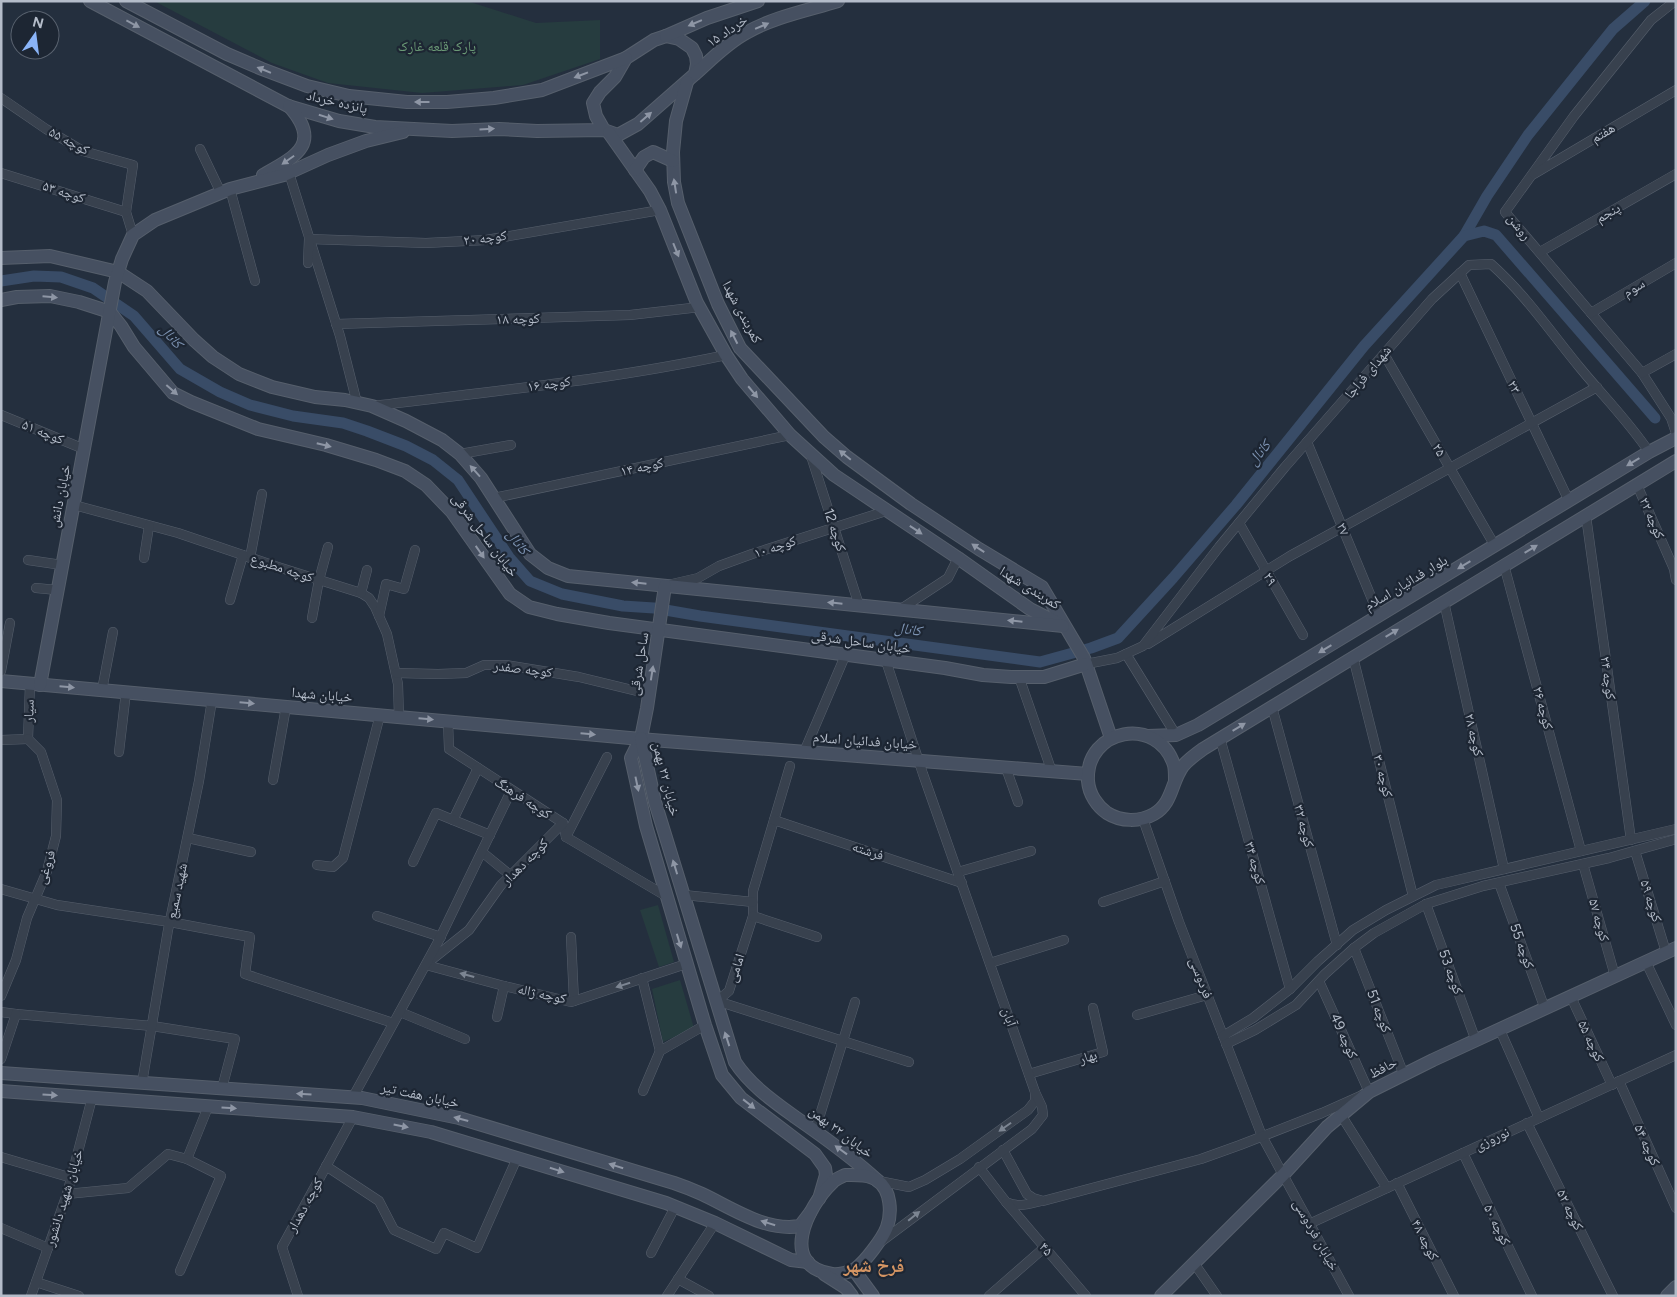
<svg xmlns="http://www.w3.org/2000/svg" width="1677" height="1297" viewBox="0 0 1677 1297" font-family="Figtree,'Noto Naskh Arabic',sans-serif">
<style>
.green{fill:#263c3f}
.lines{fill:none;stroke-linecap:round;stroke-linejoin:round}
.canal{stroke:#394c67;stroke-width:11}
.street-casing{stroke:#565f6c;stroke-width:10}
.secondary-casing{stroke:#565f6c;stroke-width:14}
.street{stroke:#38414e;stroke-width:9}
.secondary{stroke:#465061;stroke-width:12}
.oneway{fill:#8e96a5}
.oneway2{fill:#7c8592}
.labels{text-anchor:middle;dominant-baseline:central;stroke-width:4.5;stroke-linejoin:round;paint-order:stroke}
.street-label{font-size:14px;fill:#b4bcc9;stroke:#1d2633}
.park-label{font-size:14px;fill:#6b9a76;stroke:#1d2633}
.water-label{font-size:15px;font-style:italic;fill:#7c92b1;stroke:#1d2633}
.district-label{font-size:19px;font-weight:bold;fill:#d59563;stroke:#1d2633}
</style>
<rect width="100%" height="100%" fill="#242f3e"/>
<g class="green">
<polygon points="154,1 467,1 536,23 600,20 600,59 523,85 422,93 328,83 272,63"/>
<polygon points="658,905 674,962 659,967 640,910"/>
<polygon points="680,980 694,1028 663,1042 652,989"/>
</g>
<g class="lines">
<g class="canal">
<polyline points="1464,236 1487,196 1528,135 1613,29 1645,1"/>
<polyline points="1,281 34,276 61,277 93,288 134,316 180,369 220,392 250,405 293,416 343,423 367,431 406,446 433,460 458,480 509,557 530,581 562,594 623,606 654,608 700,616 1040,662 1091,648 1118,638 1173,578 1236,505 1364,346 1464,236 1484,231 1496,235 1655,418"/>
</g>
<defs>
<g id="street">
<polyline points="1675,1 1651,20 1574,116 1505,212 1642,373 1671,418 1676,433"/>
<polyline points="1,98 46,129 83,151 133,165 126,212 133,235"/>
<polyline points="200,149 221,193"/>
<polyline points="1,173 126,212"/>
<polyline points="289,173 340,336 357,403"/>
<polyline points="1534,174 1676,90"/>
<polyline points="230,189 255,281"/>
<polyline points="1540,252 1676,174"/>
<polyline points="308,263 309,239 426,243 486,240 660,210"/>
<polyline points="1460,273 1569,501"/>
<polyline points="1591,313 1676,263"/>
<polyline points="336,324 630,315 700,307"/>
<polyline points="1384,354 1495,546"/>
<polyline points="1642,373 1676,354"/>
<path d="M374,406c118,-15 236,-26 352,-51"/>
<polyline points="1,415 84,449"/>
<polyline points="1307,442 1379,616"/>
<polyline points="460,454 511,445"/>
<polyline points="811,456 859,605"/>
<polyline points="1637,485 1674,569 1676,580"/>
<polyline points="494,498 790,435"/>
<polyline points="74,505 178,533 278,567 361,593 369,598 375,607 387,634 398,684 399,717"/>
<polyline points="1586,516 1631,840"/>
<polyline points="1239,523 1303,635"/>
<polyline points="144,558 149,526"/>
<polyline points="250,558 262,494"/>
<polyline points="28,560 62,565"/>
<polyline points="1504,565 1581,851"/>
<polyline points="672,584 698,578 719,566 752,554 886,511"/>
<polyline points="36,588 57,590"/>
<polyline points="361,593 367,570"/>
<polyline points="230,600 243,555"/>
<polyline points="1444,602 1504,869"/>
<polyline points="901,609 948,578 958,558"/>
<polyline points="379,616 386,584 404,589 415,550"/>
<polyline points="312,618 319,580 328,547"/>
<polyline points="1148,644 1290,556 1597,387"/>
<polyline points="1126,654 1176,735"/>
<polyline points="1353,657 1413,896"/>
<path d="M1086,664l31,-6 26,-12 76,-99 66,-80 147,-168 37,-34 22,-1c35,31 61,70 90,105 23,28 48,53 68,83"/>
<polyline points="1,671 10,623"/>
<polyline points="396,673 438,674 466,673 484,665 506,665 579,677 649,694"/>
<polyline points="1019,677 1052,772"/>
<polyline points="102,690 113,632"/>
<polyline points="1272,707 1337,945"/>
<polyline points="448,721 449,749 563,823 566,837 666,896"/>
<polyline points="1220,738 1290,989"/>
<polyline points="28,739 30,684"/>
<polyline points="1,740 28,739"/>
<polyline points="119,752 126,692"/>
<polyline points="804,752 845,656"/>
<polyline points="790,766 753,891 753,916 729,991 717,1001 909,1062"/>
<polyline points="1006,768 1018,802"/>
<polyline points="273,780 286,707"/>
<polyline points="1143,819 1179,922 1262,1136 1349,1296"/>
<polyline points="453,820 478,768"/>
<polyline points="774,820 962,883"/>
<polyline points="566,837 607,757"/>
<polyline points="188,838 251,852"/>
<polyline points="1635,851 1666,952"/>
<polyline points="482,852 510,875"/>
<polyline points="413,862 436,813 490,835"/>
<polyline points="1583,864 1615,976"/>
<polyline points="317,865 333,867 343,858 380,715"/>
<polyline points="958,872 1031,851"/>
<polyline points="1499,883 1545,1009"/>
<polyline points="1,889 57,905 170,922 250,937 245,974 393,1023"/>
<polyline points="684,895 753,902"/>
<polyline points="1103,902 1165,881"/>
<polyline points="1426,904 1476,1041"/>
<polyline points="377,916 441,937"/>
<polyline points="753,916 817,937"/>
<polyline points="571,937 574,1001"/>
<polyline points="1354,948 1404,1075"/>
<polyline points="430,961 469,930 501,885 563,823"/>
<polyline points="1646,962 1676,1025"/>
<polyline points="990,963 1064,940"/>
<polyline points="426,965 504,986 571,1002 686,964"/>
<polyline points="642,978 660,1051"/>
<polyline points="1,996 16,960 27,918 47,871 56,836 57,800 41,752 28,739"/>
<polyline points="1571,997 1612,1085"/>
<polyline points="1,1012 16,1014 152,1026 235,1039 222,1088"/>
<polyline points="400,1012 465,1039"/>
<polyline points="1137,1015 1207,995"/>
<polyline points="497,1017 504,986"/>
<polyline points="1500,1030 1539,1118"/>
<polyline points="1223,1036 1253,1018 1290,989 1318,961 1353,930 1386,910 1436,885 1676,829"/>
<polyline points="1226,1044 1255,1030 1296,1005 1325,974 1354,948 1374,933 1426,904 1483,886 1609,858 1676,839"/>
<polyline points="1,1059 16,1014"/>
<polyline points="1029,1074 1103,1052 1093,1008"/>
<polyline points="1619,1081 1676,1208"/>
<polyline points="142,1083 168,930 199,781 212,700"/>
<polyline points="643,1091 660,1051 705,1025"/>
<polyline points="353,1097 438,942 511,791"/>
<polyline points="1341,1115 1387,1188"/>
<polyline points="1527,1123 1613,1296"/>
<polyline points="815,1131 855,1002"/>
<polyline points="1003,1150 1027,1194 1033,1198 1043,1201 1201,1159 1240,1145 1322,1113 1369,1092 1319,981"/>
<polyline points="1463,1153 1532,1296"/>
<polyline points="1,1157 72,1178"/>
<polyline points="187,1159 208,1107"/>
<polyline points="326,1166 379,1201 394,1230 436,1249 444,1233 477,1248 517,1158"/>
<path d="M979,1167l27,35c12,6 23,2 35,-1"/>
<polyline points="879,1181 909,1187 925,1180 960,1159 1028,1110 1035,1101 1035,1092 923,774 886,661"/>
<polyline points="1397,1183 1454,1296"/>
<polyline points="67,1194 128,1188 168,1154 187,1159 221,1176 180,1271"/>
<polyline points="1006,1202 1086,1296"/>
<polyline points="1309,1224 1676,1055"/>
<polyline points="1,1228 48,1248"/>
<polyline points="882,1241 1032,1129 1043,1115 1042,1107 1035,1092"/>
<polyline points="651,1253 675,1207"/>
<polyline points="1194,1263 1217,1296"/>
<polyline points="678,1279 709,1296"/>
<polyline points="36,1282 79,1296"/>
<polyline points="31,1296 67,1194 92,1098"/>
<polyline points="298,1296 282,1247 353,1117"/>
<polyline points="667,1296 715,1223"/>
<polyline points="989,1296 1045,1247"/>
</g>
<g id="secondary">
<polyline points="90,1 288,106 339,121 375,127 452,131 499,129 537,131 604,130 618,135 638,124 695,74 697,64 696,56 692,48 679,39 666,36 654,40 626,58 615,77 600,92 593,103 596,116 604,130"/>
<polyline points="126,1 227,54 262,69 307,86 349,96 407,102 447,102 494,98 542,90 626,58"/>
<polyline points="666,36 707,18 758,1"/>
<path d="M695,74c16,-14 32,-31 51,-41 27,-16 63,-23 92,-32"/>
<polyline points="687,82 676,121 673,152 674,182 678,203 718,304 740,348 824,437 847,457 911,504 979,549 1042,587 1084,658 1111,738"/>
<polyline points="609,133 650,191 660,210 697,303 726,355 742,379 790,435 834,475 958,558 1030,609 1056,622"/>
<polyline points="635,170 644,157 653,152 673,161"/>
<path d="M263,175c32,-18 60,-31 26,-69"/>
<polyline points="1,258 50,256 118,272 147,291 194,340 213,357 239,374 272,387 315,397 345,400 372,406 406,421 442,440 460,454 481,478 530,554 548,568 568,576 1063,626"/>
<polyline points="1,300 17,297 50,296 79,302 110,312 121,326 134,347 173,393 191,402 258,429 326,445 376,460 405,471 426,485 452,512 510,594 529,607 557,614 609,623 945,668 983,675 1011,677 1044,677 1086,664"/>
<polyline points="665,586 647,708 641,738 631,758 646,826 705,1025 722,1075 741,1098 815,1154 825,1168 826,1175 819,1199"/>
<polyline points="1,681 652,740 1088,774"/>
<polyline points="40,685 115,282 122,259 133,235 155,220 230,189 284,175 328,155 366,141 403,132"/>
<polyline points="1148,736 1176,735 1198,725 1649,452 1676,438"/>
<path d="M641,738l14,64 80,260c15,23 38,39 60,55 29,20 57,40 83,64"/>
<path d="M1175,780c0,-5 0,-11 -1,-15 -16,-50 -89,-37 -86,16 1,13 9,25 19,32 14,9 33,9 47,1 19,-11 17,-32 29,-48 5,-6 13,-12 20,-17l473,-288"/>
<path d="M1,1073l361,25 97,20 215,65c9,3 19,7 28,11 30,14 64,38 98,32l10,-13"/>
<polyline points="1,1091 353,1117 431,1132 666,1203 715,1223 791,1260 808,1262"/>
<path d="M845,1175c10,0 24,-1 33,6 13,9 14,32 9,46 -4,11 -22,35 -32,42 -5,3 -17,6 -23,5 -54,-8 -25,-67 0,-91 3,-4 9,-6 13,-8z"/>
<polyline points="854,1270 873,1296"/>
<polyline points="824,1274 846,1288 852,1296"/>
<polyline points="1161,1296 1283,1175 1327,1127 1369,1092 1433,1060 1676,948"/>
<polyline points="1667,1296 1676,1287"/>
</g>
</defs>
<use href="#street" class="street-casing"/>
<use href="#secondary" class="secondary-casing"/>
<use href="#street" class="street"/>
<use href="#secondary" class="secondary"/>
</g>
<defs><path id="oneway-solid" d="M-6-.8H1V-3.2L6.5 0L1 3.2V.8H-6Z" transform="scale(1.25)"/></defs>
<g class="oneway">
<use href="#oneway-solid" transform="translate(695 23) rotate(157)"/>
<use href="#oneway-solid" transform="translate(133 24) rotate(28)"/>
<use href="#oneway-solid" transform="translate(762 26) rotate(-23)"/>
<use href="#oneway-solid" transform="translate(264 70) rotate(-158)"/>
<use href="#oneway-solid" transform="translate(581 75) rotate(159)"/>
<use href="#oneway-solid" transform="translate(422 102) rotate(180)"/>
<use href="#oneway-solid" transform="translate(326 117) rotate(17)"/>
<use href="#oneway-solid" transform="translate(646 117) rotate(-41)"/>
<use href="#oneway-solid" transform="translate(487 129) rotate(-3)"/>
<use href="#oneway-solid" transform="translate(288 160) rotate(145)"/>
<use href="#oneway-solid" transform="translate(675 186) rotate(-99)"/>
<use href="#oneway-solid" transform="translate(676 250) rotate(68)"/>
<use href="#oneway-solid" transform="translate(50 297) rotate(5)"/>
<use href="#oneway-solid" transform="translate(734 337) rotate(-117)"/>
<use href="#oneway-solid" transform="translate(172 390) rotate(41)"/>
<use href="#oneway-solid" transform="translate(753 392) rotate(50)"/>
<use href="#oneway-solid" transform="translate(324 445) rotate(14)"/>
<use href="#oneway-solid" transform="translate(845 455) rotate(-141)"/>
<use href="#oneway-solid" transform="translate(1633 462) rotate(149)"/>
<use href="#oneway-solid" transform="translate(475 471) rotate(-132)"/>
<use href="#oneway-solid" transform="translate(916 530) rotate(34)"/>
<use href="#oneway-solid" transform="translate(978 548) rotate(-147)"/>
<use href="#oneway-solid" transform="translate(1531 549) rotate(-31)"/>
<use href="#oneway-solid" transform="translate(480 552) rotate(55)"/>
<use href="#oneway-solid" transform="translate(1464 565) rotate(149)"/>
<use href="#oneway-solid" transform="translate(639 583) rotate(-174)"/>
<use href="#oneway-solid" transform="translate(835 603) rotate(-174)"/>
<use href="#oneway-solid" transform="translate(1015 621) rotate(-174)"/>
<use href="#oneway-solid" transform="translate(1392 633) rotate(-31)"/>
<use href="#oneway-solid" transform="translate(1325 649) rotate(149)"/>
<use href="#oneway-solid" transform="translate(652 673) rotate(-81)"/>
<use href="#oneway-solid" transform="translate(67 687) rotate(5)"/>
<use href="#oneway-solid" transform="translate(247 703) rotate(5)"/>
<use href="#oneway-solid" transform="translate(426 719) rotate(5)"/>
<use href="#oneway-solid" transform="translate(1239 727) rotate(-31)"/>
<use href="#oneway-solid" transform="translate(588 734) rotate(5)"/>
<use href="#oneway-solid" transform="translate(637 784) rotate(78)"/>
<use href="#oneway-solid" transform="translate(675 867) rotate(-107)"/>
<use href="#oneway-solid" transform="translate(679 941) rotate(73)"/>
<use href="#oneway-solid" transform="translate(727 1039) rotate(-108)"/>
<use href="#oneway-solid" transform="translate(304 1094) rotate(-176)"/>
<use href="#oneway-solid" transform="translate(50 1095) rotate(4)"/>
<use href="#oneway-solid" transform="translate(749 1104) rotate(38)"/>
<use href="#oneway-solid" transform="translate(229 1108) rotate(4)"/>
<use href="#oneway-solid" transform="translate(461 1119) rotate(-165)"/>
<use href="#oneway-solid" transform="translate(401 1126) rotate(11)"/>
<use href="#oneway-solid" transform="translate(841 1150) rotate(-144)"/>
<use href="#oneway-solid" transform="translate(616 1166) rotate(-163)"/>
<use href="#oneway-solid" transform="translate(557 1170) rotate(17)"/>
<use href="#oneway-solid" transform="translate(768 1223) rotate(-163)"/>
</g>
<g class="oneway2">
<use href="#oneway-solid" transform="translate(467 975) rotate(-165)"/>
<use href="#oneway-solid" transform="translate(623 985) rotate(162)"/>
<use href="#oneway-solid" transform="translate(1005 1127) rotate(145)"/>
<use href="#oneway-solid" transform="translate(914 1216) rotate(-39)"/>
</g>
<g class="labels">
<g class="street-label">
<text transform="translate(727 31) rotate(-34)">۱۵ خرداد</text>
<text transform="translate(337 102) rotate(13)">پانزده خرداد</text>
<text transform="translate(1603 133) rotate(-31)">هفتم</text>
<text transform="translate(69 141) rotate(28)">کوچه ۵۵</text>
<text transform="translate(64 192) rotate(18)">کوچه ۵۳</text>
<text transform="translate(1608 213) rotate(-30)">پنجم</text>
<text transform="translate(1519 227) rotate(52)">روشن</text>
<text transform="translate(485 238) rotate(-7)">کوچه ۲۰</text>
<text transform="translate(1634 288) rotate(-31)">سوم</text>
<text transform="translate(742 312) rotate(62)">کمربندی شهدا</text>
<text transform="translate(518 319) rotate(-2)">کوچه ۱۸</text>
<text transform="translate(1368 372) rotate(-50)">شهدای فراجا</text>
<text transform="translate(549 384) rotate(-8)">کوچه ۱۶</text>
<text transform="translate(1514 387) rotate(64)">۲۳</text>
<text transform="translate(43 432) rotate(22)">کوچه ۵۱</text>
<text transform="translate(1439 450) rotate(60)">۲۵</text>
<text transform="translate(642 467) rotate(-12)">کوچه ۱۴</text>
<text transform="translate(60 496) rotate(-79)">خیابان دانش</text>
<text transform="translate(1652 518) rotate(67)">کوچه ۲۲</text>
<text transform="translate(1343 529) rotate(67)">۲۷</text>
<text transform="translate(835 530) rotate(72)">کوچه 12</text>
<text transform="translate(485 535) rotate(53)">خیابان ساحل شرقی</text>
<text transform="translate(775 547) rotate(-18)">کوچه ۱۰</text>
<text transform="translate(282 568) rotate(18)">کوچه مطبوع</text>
<text transform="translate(1270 579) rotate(60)">۲۹</text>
<text transform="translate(1406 583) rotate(-31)">بلوار فدائیان اسلام</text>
<text transform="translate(1030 588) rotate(32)">کمربندی شهدا</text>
<text transform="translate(861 642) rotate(8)">خیابان ساحل شرقی</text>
<text transform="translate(639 664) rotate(-81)">ساحل شرقی</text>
<text transform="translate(523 669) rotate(7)">کوچه صفدر</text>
<text transform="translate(1608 678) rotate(82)">کوچه ۲۴</text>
<text transform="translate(322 695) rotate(5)">خیابان شهدا</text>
<text transform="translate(1543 708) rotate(75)">کوچه ۲۶</text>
<text transform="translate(29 711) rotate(-88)">سیار</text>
<text transform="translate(1474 735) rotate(77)">کوچه ۲۸</text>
<text transform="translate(865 741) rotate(4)">خیابان فدائیان اسلام</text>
<text transform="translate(1383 776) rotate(76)">کوچه ۳۰</text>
<text transform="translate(666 779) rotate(76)">خیابان ۲۲ بهمن</text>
<text transform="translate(523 798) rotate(33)">کوچه فرهنگ</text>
<text transform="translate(1304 826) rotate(75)">کوچه ۳۲</text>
<text transform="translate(868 851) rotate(19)">فرشته</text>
<text transform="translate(525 862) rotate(-45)">کوچه دهدار</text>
<text transform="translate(1255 863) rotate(74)">کوچه ۳۴</text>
<text transform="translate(46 867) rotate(-72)">فروغی</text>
<text transform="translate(177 891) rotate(-78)">شهید سمیع</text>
<text transform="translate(1651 901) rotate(73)">کوچه ۵۹</text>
<text transform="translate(1599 920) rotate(74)">کوچه ۵۷</text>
<text transform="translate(1522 946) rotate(70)">کوچه 55</text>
<text transform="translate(736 968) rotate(-72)">امامی</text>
<text transform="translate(1451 972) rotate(70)">کوچه 53</text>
<text transform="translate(1201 978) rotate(69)">فردوسی</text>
<text transform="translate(542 994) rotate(12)">کوچه ژاله</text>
<text transform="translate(1379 1011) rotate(69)">کوچه 51</text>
<text transform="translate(1009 1017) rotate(71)">آبان</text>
<text transform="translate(1344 1036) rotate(66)">کوچه 49</text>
<text transform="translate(1591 1041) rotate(65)">کوچه ۵۵</text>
<text transform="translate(1088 1057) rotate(-17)">بهار</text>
<text transform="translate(1383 1068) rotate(-27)">حافظ</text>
<text transform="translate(420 1095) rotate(12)">خیابان هفت تیر</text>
<text transform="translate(841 1132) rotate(37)">خیابان ۲۲ بهمن</text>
<text transform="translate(1492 1139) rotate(-25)">نوروزی</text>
<text transform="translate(1647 1145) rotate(66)">کوچه ۵۴</text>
<text transform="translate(64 1198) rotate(-73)">خیابان شهید دانشور</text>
<text transform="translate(305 1205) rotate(-61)">کوچه دهدار</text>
<text transform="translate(1570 1210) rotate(64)">کوچه ۵۲</text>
<text transform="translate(1497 1225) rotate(64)">کوچه ۵۰</text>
<text transform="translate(1316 1235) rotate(61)">خیابان فردوسی</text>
<text transform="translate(1425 1240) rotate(63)">کوچه ۴۸</text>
<text transform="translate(1046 1249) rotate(50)">۴۵</text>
</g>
<g class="park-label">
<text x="437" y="46">پارک قلعه غارک</text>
</g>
<g class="water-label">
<text transform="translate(171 336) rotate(49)">کانال</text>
<text transform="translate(1259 453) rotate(-51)">کانال</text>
<text transform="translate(518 542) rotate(53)">کانال</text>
<text transform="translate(908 629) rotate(8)">کانال</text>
</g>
<g class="district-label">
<text x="874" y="1265">فرخ شهر</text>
</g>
</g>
<rect width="1677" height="1297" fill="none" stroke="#b4bcc9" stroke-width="5"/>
<g transform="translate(35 35) rotate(14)"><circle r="24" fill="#1d2633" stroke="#59626f"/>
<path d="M0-4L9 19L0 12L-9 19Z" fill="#8ab4f8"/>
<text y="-8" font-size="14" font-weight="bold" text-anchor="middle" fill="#b4bcc9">N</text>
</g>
</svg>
